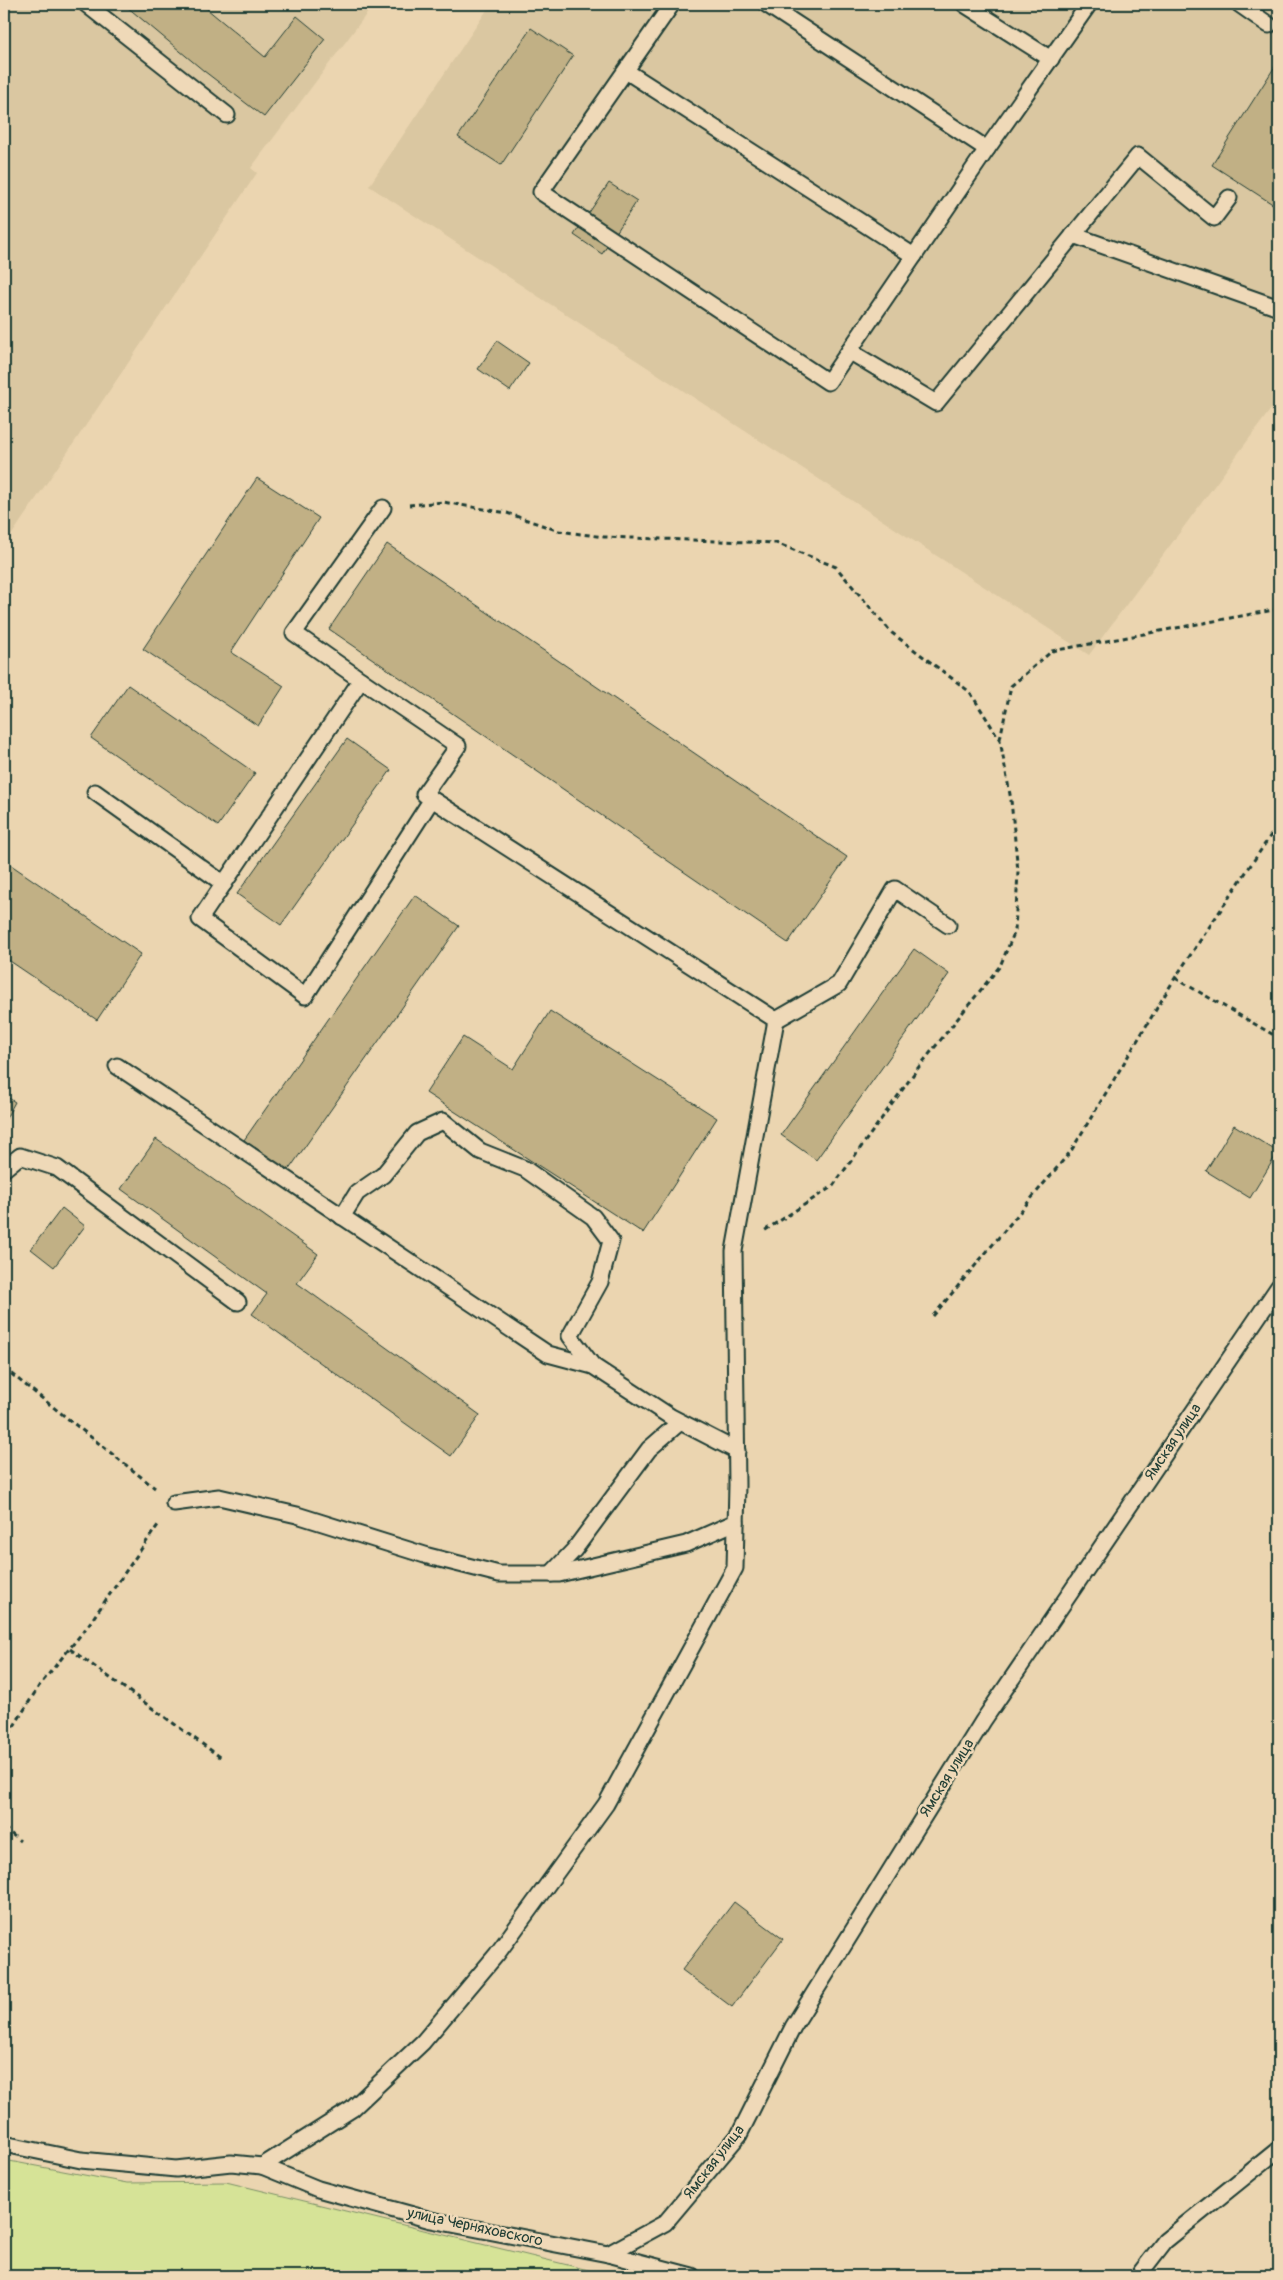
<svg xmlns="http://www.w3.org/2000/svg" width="1283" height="2280" viewBox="0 0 1283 2280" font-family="Pangolin,sans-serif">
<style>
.built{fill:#dac7a1}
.green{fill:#d6e397;stroke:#7a9066}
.building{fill:#c1b085;stroke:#1f3d34}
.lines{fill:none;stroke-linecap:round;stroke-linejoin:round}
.service-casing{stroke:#1f3d34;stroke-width:19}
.path{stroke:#1f3d34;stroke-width:3;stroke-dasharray:5 4;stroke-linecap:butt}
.service{stroke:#efd9b8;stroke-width:15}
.labels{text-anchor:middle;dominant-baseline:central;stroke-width:5;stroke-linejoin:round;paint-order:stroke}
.street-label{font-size:15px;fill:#1f3d34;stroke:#efd9b8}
</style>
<rect width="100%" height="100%" fill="#ebd5b0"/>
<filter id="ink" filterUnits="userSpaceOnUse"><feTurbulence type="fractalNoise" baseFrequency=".02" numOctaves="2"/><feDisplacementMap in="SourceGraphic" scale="10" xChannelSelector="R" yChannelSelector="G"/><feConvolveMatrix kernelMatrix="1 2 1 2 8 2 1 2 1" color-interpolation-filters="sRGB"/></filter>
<g filter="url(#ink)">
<g class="built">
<polygon points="4,4 357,4 368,12 251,168 257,173 4,546"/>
<polygon points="491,4 1279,4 1279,409 1274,405 1089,655 369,186"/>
</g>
<polygon class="green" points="4,2160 127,2183 226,2182 613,2276 4,2276"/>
<g class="building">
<polygon points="128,4 201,4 265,57 297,16 325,39 264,117 204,71 126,6"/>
<polygon points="531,28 573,56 501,165 458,137"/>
<polygon points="1279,60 1279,197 1274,205 1212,165"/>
<polygon points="609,183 637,201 602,254 574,235"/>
<polygon points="497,341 529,363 510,391 478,369"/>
<polygon points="257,478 319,518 231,652 284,686 258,726 143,649"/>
<polygon points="387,544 847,857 788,943 329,629"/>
<polygon points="128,685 255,773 218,826 91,738"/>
<polygon points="347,739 391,770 281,925 237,894"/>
<polygon points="11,865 141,954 97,1020 4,957 4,875"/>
<polygon points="415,895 459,926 288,1171 244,1140"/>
<polygon points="914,949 949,974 816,1160 781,1135"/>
<polygon points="550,1011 717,1118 643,1233 426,1093 463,1037 513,1069"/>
<polygon points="4,1095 15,1102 4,1122"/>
<polygon points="1234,1125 1278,1152 1250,1198 1206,1171"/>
<polygon points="156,1139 318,1254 297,1283 480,1415 451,1456 252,1314 267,1294 121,1189"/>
<polygon points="62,1208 85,1226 54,1267 31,1249"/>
<polygon points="734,1902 783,1939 732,2007 682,1970"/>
</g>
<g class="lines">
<defs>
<g id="service">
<polyline points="86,4 227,115"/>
<polyline points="672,4 541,192 828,382 987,149 1089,4"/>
<polyline points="766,4 987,149"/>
<polyline points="964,4 1051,59"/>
<polyline points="1239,4 1269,25"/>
<polyline points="626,71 914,256"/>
<polyline points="1073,235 1279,308"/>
<polyline points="849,351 936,403 1138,156 1214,218 1229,198"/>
<polyline points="361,680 294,633 383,508"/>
<polyline points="95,792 224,884"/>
<polyline points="776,1020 839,984 895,889 948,925"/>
<polyline points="117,1066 548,1354 593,1366 671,1417 737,1451"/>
<polyline points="4,1169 20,1156 57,1168 238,1302"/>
<polyline points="342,1217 357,1193 383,1175 417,1133 443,1121 480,1151 525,1169 593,1217 611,1241 600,1282 570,1336 593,1366"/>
<polyline points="174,1503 219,1497 297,1515 428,1556 499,1574 559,1574 686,1544 736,1522"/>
<polyline points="551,1574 574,1550 649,1449 680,1422"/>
<polyline points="4,2144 81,2160 176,2169 231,2163 262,2166 352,2109 423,2042 497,1954 606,1804 735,1568 737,1485 734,1251 776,1020 424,794 458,746 361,680 200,919 305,996 432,799"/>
<polyline points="262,2166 318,2189 431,2220 608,2254 692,2276"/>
<polyline points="608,2254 665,2223 739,2135 793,2027 983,1721 1279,1286"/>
<polyline points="1138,2276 1165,2241 1279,2149"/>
</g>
</defs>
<use href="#service" class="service-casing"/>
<g class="path">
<polyline points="409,505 443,502 507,513 559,531 604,537 776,543 836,567 892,633 970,692 1000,740 1011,800 1018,871 1015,931 1000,966 918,1068 833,1186 764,1231"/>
<polyline points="1000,739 1011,686 1052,651 1279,609"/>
<polyline points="1175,978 1279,1038"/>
<polyline points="933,1316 1071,1151 1175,978 1279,823"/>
<polyline points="4,1368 155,1488"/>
<polyline points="70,1649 223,1759"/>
<polyline points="4,1742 39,1686 87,1627 158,1525"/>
<polyline points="4,1828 20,1841"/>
</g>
<use href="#service" class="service"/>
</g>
</g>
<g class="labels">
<g class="street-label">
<text transform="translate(1173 1442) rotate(-56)">Ямская улица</text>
<text transform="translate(947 1778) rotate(-58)">Ямская улица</text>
<text transform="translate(714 2162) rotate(-52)">Ямская улица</text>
<text transform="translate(475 2227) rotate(12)">улица Черняховского</text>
</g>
</g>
<rect width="1283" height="2280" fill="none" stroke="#efd9b8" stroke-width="20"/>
<rect x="10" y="10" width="1263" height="2260" fill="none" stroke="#1f3d34" stroke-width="2" filter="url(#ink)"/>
</svg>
